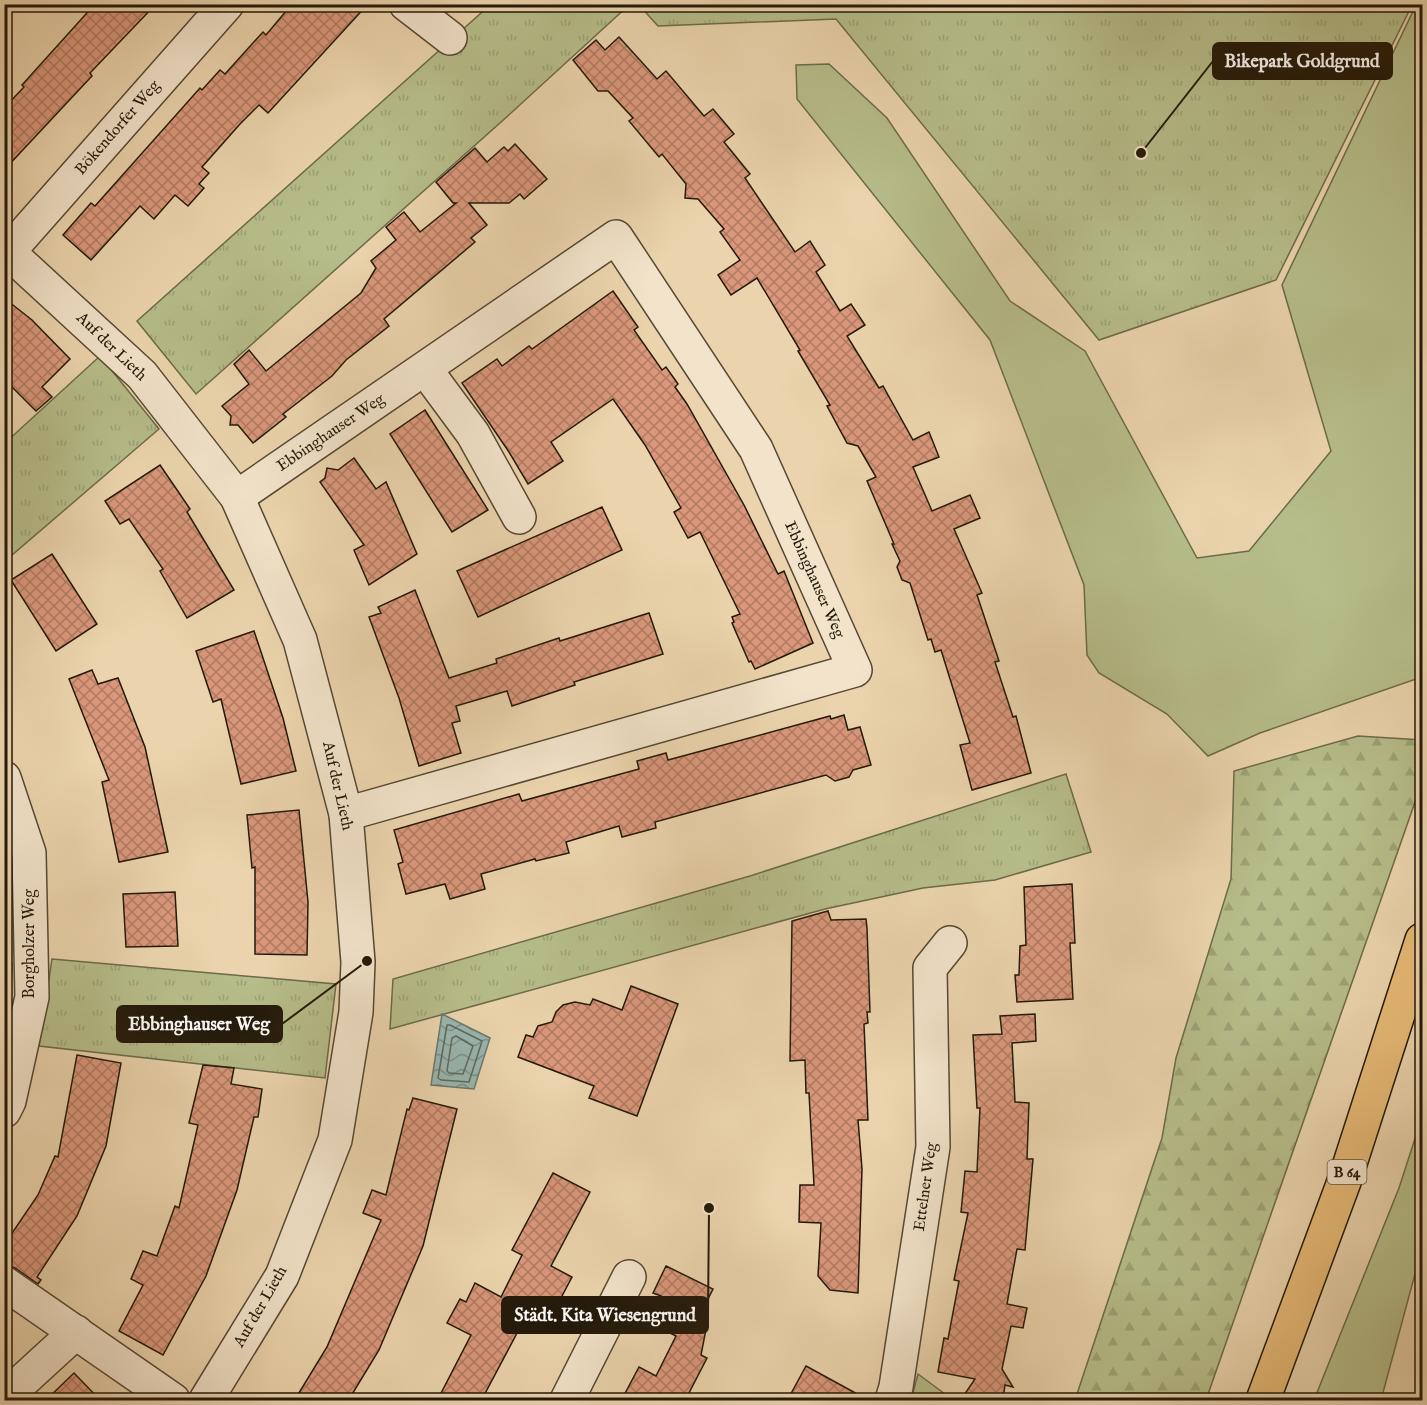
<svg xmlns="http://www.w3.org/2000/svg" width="1427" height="1405" viewBox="0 0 1427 1405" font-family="'IM FELL English',serif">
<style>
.grass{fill:#b6bd8a;stroke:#6c6b4a;stroke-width:1.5}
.forest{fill:url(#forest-firs);stroke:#6c6b4a;stroke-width:1.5}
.park{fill:url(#park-tufts);stroke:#6c6b4a;stroke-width:1.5}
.water{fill:url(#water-waves);stroke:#6a786e;stroke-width:1.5}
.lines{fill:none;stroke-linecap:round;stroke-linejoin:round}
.shore{stroke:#5e685e;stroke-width:1.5}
.building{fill:url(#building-cross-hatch);stroke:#23190a;stroke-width:1.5}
.minor-casing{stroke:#554833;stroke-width:36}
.highway-casing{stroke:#23190a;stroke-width:36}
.minor{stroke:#f2e3ca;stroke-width:33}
.highway{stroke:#e6ba76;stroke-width:33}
.labels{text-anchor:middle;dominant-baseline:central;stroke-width:5;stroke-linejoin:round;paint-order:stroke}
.shield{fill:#f2e3ca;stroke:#615644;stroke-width:1.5}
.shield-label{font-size:15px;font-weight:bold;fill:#23190a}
.street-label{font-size:16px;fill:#23190a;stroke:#f2e3ca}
.leader{fill:none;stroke:#23190a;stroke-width:2}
.callout-dot{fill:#23190a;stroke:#f2e3ca;stroke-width:2}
.callout{fill:#23190a;stroke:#23190a;stroke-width:2}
.callout-label{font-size:18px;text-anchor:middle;font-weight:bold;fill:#fff}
</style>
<defs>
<pattern id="forest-firs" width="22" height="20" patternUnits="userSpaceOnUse" patternTransform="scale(1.5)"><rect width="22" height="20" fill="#b6bd8a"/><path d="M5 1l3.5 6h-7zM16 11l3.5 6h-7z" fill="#9ca276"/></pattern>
<pattern id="park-tufts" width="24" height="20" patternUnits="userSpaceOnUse" patternTransform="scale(1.5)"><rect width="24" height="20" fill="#b6bd8a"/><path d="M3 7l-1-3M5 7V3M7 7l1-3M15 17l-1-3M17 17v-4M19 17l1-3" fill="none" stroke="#9ca276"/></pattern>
<pattern id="water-waves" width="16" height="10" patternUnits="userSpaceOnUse" patternTransform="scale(1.5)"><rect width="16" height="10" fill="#99b7b1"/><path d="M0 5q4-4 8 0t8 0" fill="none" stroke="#7c948e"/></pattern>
<pattern id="building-cross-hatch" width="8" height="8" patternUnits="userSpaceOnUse" patternTransform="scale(1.5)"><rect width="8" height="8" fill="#da977b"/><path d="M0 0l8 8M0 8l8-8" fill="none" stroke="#b07a63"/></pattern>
</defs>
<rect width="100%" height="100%" fill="#ebd4ad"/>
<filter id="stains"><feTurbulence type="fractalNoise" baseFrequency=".00333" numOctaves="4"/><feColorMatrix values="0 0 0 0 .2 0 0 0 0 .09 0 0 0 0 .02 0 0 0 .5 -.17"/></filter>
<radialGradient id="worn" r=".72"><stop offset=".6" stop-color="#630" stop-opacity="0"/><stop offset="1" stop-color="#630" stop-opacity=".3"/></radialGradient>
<g class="grass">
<polygon points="1416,5 1422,5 1422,677 1260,733 1208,756 1167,714 1099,673 1087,655 1084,585 990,340 797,99 796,65 829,64 887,118 1010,301 1085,351 1197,558 1249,551 1331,451 1282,285"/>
<polygon points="1422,1117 1422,1248 1381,1400 1314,1400 1399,1188"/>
<polygon points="918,1374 953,1400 911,1400"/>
</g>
<polygon class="forest" points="1358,736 1422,740 1422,782 1206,1400 1075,1400 1162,1138 1176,1058 1231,879 1234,771"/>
<g class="park">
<polygon points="490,5 629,5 511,113 196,394 137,321"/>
<polygon points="639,5 1412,5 1276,280 1099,340 836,19 658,26"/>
<polygon points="100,356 159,429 5,561 5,443"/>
<polygon points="1066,774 1091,852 995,880 923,888 825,909 390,1029 393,979 750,876"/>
<polygon points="52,959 336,984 325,1078 39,1046"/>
<polygon points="4,962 12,963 9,1031 5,1031"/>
</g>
<polygon class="water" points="442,1014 490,1038 474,1089 431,1085"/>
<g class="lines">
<g class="shore">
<polygon points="447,1025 450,1025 482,1041 469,1082 441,1080 438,1078"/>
<polygon points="456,1036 473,1046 463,1074 449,1073 447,1071 452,1038"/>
</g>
</g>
<g class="building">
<polygon points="95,4 156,4 90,73 92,76 4,170 4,108 24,87 22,85"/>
<polygon points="292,4 368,4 268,113 259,105 240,124 202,167 209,173 199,184 204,188 188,206 175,195 154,219 140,206 91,260 63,235 91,203 95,206 200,88 202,90 220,70 225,74 263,32 266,35"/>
<polygon points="619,37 657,79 666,71 704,116 713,109 734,134 724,142 750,174 745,178 795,252 810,241 825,265 816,272 840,311 851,304 865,325 847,336 879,388 883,386 913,440 929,432 939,457 913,467 932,511 970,495 980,518 954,529 982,593 977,595 999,661 995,662 1013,717 1016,716 1031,773 972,790 960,745 970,743 941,650 935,652 931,639 928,640 910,583 902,580 897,567 900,561 892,544 894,544 867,481 876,477 858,446 847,443 827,406 830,405 798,351 800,350 757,278 731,295 718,275 740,260 720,232 724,229 698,199 685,198 686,184 662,154 659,157 629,121 633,118 608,91 598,91 573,60 596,40 605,50"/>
<polygon points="515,144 547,179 524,199 520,194 509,203 469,203 487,225 471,238 475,242 384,319 389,326 346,360 332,376 283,414 286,417 253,443 238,425 230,425 231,416 222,406 249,384 234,364 249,350 266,371 361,293 376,268 371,261 396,240 386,227 404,212 420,232 456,203 453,203 436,182 475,148 487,162 504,147 508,151"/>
<polygon points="613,291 638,327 634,330 662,370 666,367 678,384 675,387 687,404 744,505 778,574 784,571 813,643 755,669 751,661 749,662 732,623 734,622 732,617 740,614 700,532 688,538 674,512 681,508 645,445 613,399 551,442 563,461 528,484 509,452 462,383 497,359 502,366 529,346 532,349"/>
<polygon points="4,298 32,320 70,359 42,387 52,397 36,411 4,379"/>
<polygon points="425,410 488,510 452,532 390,434"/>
<polygon points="354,458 376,489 386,482 417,554 369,585 354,550 364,545 320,482 325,478 327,468 338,470"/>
<polygon points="160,465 190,509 187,512 234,590 187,618 160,571 163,569 129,519 120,524 105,501"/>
<polygon points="602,507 622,550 478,617 457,571"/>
<polygon points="52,554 97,624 56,651 11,580"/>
<polygon points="415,590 449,678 497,663 496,659 559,638 560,641 649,613 663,654 574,682 575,685 512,706 507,691 456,706 460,721 452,723 461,753 419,766 399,698 369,617 381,613 378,607"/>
<polygon points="254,631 283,718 296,771 241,784 221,699 213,702 196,651"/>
<polygon points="92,670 98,684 118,678 145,747 168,852 119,862 102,782 109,780 69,679"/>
<polygon points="844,715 848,730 860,727 871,765 853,770 849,777 835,781 826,775 655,822 656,828 622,837 619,826 566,842 569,853 536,861 535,859 481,874 485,889 450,899 445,884 406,894 398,864 403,862 394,830 519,794 522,801 639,769 637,761 666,753 668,760 830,716 831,719"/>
<polygon points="299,810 308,902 307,955 255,954 255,867 252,868 247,815"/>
<polygon points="1072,884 1075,943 1070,943 1073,999 1017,1002 1015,975 1019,975 1020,946 1026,945 1024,887"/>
<polygon points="175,892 178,946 126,947 123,894"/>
<polygon points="828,911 831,920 866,919 867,928 870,1012 867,1012 868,1023 864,1024 868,1120 858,1120 862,1169 858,1293 830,1290 818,1276 821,1223 799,1222 800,1185 814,1185 809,1093 806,1093 805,1060 790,1061 792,921"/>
<polygon points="631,986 678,1004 637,1116 589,1098 594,1086 518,1057 526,1035 533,1037 538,1026 552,1022 556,1012 563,1005 575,1002 590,1005 593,999 622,1010"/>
<polygon points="1035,1014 1036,1041 1012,1043 1015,1102 1029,1103 1027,1159 1033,1159 1025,1250 1017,1249 1007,1304 1027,1308 1023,1328 1011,1326 1002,1369 1013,1387 1005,1385 1004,1392 993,1401 960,1401 975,1379 938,1372 944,1338 948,1339 959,1281 954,1280 968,1213 961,1212 965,1171 977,1172 980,1108 977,1108 973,1035 1002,1034 1000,1016"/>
<polygon points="77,1055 121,1063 106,1146 77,1216 37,1277 41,1280 38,1284 15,1268 4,1264 4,1245 38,1195 55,1156 58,1157"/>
<polygon points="203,1065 234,1068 231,1084 262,1089 258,1117 254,1117 237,1190 206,1276 163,1355 119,1331 143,1285 131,1279 143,1251 157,1256 175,1206 179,1208 198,1125 189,1123"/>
<polygon points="413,1098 457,1109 423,1246 379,1350 348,1401 294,1401 327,1347 381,1220 363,1213 372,1190 386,1195 407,1109 409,1110"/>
<polygon points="553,1173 590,1192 551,1266 572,1277 545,1328 525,1318 481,1401 437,1401 471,1335 447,1323 460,1299 466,1302 475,1283 501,1297 522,1255 512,1250"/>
<polygon points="666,1266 713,1289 700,1315 708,1319 701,1355 707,1358 689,1393 703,1401 621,1401 639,1367 656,1376 676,1336 648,1322 661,1296 653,1293"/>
<polygon points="806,1366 870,1401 787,1401"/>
<polygon points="74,1373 101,1401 45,1401"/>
</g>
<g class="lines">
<defs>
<g id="minor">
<polyline points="406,4 450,38"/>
<polyline points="4,248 142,375 237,497 300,640 346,814 358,962 356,1012 335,1140 282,1276 206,1400"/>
<polyline points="9,251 227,4"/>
<polyline points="425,369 473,434 519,517"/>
<polyline points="237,497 616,237 756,449 855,670 346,814"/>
<polyline points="4,778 29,853 32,997 9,1101 4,1111"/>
<polyline points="4,1283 173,1400"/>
<polyline points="4,1398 76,1332"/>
<polyline points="567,1400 629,1277"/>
<polyline points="892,1400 896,1387 933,1147 930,968 950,943"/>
</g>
<polyline id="highway" points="1263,1400 1345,1179 1422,940"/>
</defs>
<use href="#minor" class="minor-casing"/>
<use href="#highway" class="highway-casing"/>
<use href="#minor" class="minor"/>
<use href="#highway" class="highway"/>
</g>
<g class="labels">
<rect class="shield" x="1327.5" y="1160" width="39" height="24" rx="4.5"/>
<g class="shield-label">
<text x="1347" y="1172">B 64</text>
</g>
<g class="street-label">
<text transform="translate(118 128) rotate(-49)">Bökendorfer Weg</text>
<text transform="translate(111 347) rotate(44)">Auf der Lieth</text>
<text transform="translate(331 433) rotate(-34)">Ebbinghauser Weg</text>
<text transform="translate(814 580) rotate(66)">Ebbinghauser Weg</text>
<text transform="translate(337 786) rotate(77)">Auf der Lieth</text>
<text transform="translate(30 944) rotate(-90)">Borgholzer Weg</text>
<text transform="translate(926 1187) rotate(-82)">Ettelner Weg</text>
<text transform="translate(261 1307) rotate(-60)">Auf der Lieth</text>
</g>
</g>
<path class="leader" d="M1141 153L1213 61M367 961L282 1024M709 1208L708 1315"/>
<g class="callout-dot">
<circle cx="1141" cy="153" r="6"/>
<circle cx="367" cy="961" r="6"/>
<circle cx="709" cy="1208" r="6"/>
</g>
<g class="callout">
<rect x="1213" y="43" width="179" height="36" rx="6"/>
<rect x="117" y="1006" width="165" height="36" rx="6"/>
<rect x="502" y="1297" width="206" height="36" rx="6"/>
</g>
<g class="callout-label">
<text x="1302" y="67">Bikepark Goldgrund</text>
<text x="199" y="1030">Ebbinghauser Weg</text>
<text x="605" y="1321">Städt. Kita Wiesengrund</text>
</g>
<rect width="1427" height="1405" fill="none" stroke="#ebd4ad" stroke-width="24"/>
<rect x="6" y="6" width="1415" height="1393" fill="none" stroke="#23190a" stroke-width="3"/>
<rect x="12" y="12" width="1403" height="1381" fill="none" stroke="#23190a" stroke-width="1.5"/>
<rect width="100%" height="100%" filter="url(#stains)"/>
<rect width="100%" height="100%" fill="url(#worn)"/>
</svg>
